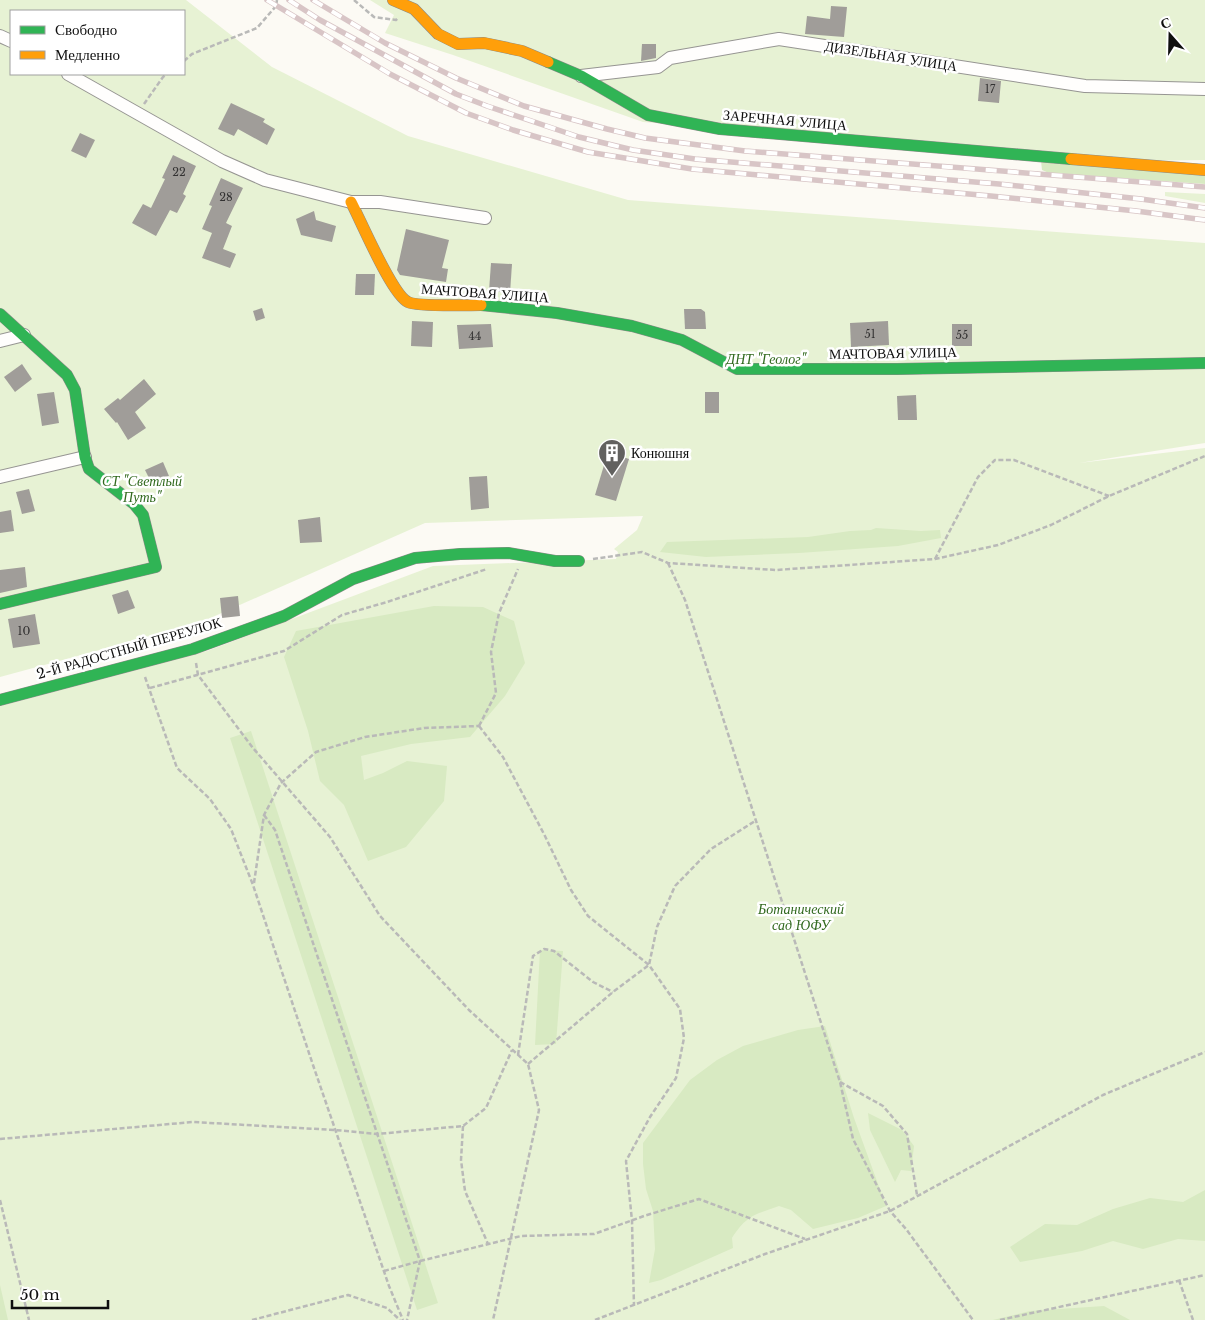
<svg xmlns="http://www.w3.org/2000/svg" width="1205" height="1320" viewBox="0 0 1205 1320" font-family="'Libre Baskerville',serif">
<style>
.green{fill:#e7f2d4;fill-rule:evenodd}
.forest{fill:#d8eac2}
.building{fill:#a09d99}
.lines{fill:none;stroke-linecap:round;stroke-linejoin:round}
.street-casing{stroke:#969592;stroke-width:14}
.fast-casing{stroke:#8c8b89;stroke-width:12}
.slow-casing{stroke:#8c8b89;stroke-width:12}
.path{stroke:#b9b9b8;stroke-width:2.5;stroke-dasharray:5 2.5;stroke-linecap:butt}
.street{stroke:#fffefd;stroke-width:12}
.fast{stroke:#30b455;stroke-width:11}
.slow{stroke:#ff9f0a;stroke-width:11}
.rail-casing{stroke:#d8c5c6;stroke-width:5.5}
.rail{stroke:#fff;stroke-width:4;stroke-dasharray:11;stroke-linecap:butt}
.labels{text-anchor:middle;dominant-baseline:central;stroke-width:5;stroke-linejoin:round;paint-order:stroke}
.number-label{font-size:11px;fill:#333232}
.street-label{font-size:14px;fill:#0f0f0f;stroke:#fff}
.park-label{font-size:14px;font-style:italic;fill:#31691e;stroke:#fff}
.poi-label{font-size:14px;fill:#0f0f0f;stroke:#fff;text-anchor:start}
</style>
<rect width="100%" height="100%" fill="#fcfaf4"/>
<g class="green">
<path d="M0,0h186l86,67 136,69 220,64 577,43v200l-126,20 126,-15v872h-1205v-614l207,-55 226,-85 183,-7 2,-7 -4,-3 23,-19 6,-14 -218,7 -226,100 -199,54zM11,11h173v63h-173z"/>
<polygon points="370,0 1205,0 1205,160 1122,161 643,122 453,55 385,33 394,15"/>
<polygon points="1165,192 1205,194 1205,203 1165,196"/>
</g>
<g class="forest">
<polygon points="1041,161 1205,171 1205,184 1049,173 1042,170"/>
<polygon points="876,528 921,531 940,530 941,538 898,546 799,553 706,557 660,552 667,542 808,537 850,531 871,530"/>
<polygon points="434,606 483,607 514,621 525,663 505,696 470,737 411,744 361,756 364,780 383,773 407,761 447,766 444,801 406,847 368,861 344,805 320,781 308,731 284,657 296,631"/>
<polygon points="251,731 438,1303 417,1310 230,738"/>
<polygon points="540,950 563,951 556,1044 535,1045"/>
<path d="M825,1026l29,92 32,88 -28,12 -45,11 -22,-19 -12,-4c-25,9 -32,9 -47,32l1,10 -72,32 -12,3 6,-34 -2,-38 -7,-22 -3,-25v-21l47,-63 27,-20 26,-14 55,-16z"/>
<polygon points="868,1113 902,1130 914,1146 911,1171 901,1170 895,1182 870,1130"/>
<polygon points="1205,1190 1205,1241 1178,1239 1143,1249 1113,1241 1082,1251 1020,1262 1010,1247 1045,1224 1077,1225 1113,1209 1150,1198 1183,1202"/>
<polygon points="0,1285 8,1320 0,1320"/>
<polygon points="1104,1306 1130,1320 993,1320 1030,1311"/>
</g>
<g class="building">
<polygon points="831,6 847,7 844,37 805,34 807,16 830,19"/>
<polygon points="642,44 656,44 656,58 641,61"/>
<polygon points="980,78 1001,81 999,103 978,101"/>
<polygon points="231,103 265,119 263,122 275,129 267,145 238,129 234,136 218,129"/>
<polygon points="80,133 95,140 86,158 71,151"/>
<polygon points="173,155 196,166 183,194 186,196 177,213 170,210 156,236 132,223 143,204 151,208 165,179 162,178"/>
<polygon points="221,178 243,188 226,223 232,226 223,249 236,254 230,268 202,258 212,233 202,229 212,206 209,205"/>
<polygon points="314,211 316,220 336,226 332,242 301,235 296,219"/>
<polygon points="406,229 449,240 442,268 448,269 446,282 400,275 397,270"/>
<polygon points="491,263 512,264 510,293 489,291"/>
<polygon points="356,274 375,274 374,295 355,295"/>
<polygon points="262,308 265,318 256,321 253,311"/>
<polygon points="684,309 701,309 705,312 706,329 685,329"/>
<polygon points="412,321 433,322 432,347 411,346"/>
<polygon points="888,321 889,345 851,347 850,323"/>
<polygon points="491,324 493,347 459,349 457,325"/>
<rect x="952" y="324" width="20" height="22"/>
<polygon points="22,364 32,379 15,392 4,377"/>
<polygon points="144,379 156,394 135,412 146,428 128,440 117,422 116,423 104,409 118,398 120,400"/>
<polygon points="54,392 59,423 42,426 37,394"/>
<rect x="705" y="392" width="14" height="21"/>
<polygon points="916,395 917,420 898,420 897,396"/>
<polygon points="608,452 629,459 616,501 595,495"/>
<polygon points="163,462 169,476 152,484 145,470"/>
<polygon points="487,476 489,508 471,510 469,477"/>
<polygon points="29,489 35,511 22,514 16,492"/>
<polygon points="11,510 14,531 0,533 0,512"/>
<polygon points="320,517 322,542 300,543 298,520"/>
<polygon points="25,567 27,587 0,593 0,570"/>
<polygon points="128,590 135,608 118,614 112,595"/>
<polygon points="238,596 240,616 222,618 220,598"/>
<polygon points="35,614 40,644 13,648 8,619"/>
</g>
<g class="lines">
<defs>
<g id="street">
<polyline points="0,36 11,41"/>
<polyline points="68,74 222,161 265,180 351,202 380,202 485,218"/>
<polyline points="581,76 658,67 670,58 779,39 1085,86 1205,89"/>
<polyline points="0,341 24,335"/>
<polyline points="0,477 85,457"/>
</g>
<g id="fast">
<polyline points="548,62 581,76 648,115 720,129 1071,159"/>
<polyline points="481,305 557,313 632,326 682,340 737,369 897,369 1205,363"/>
<polyline points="0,314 67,375 75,390 85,457 89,469 134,504 143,515 156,567 0,604"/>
<polyline points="0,700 193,649 284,616 353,579 415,558 460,554 508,553 555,561 579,561"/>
</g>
<g id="slow">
<polyline points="393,0 414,9 438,34 458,44 484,43 522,51 548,62"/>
<polyline points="1071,159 1205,170"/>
<path d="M351,202c10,19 41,93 57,100 10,5 60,3 73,3"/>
</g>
</defs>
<use href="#street" class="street-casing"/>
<use href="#fast" class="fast-casing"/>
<use href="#slow" class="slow-casing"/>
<g class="path">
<polyline points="354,0 374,17 396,20 398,18"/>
<polyline points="184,61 192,54 257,28 276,6 277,0"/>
<polyline points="144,104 163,77 167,74"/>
<polyline points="593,559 642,552 668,563 776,570 935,559 998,545 1051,525 1109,496 1205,456"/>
<polyline points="935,559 978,477 995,460 1014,460 1109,496"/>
<polyline points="668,563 685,600 840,1082 853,1139 890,1211 906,1229 973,1320"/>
<polyline points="196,663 198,675 253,748 330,837 380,916 469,1010 528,1064 539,1110 493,1320"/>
<polyline points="145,677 177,768 210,799 231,829 253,885 313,1065 389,1286 403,1320"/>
<polyline points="150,688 284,651 342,615 387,602 487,569"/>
<polyline points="479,726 503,757 544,834 571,890 588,916 649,965 680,1009 684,1038 676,1078 650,1117 626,1161 632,1221 634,1306"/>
<polyline points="479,726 496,693 491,652 499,613 518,569"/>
<polyline points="264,815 275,830 420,1261 407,1320"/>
<polyline points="254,883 264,815 281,783 316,752 365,737 424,728 479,726"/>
<polyline points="518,1055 533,956 544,949 554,951 593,982 613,992"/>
<polyline points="528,1064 613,992 649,965 657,927 675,886 711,849 755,821"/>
<polyline points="840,1082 883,1106 907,1134 917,1195"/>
<polyline points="463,1126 461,1160 465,1191 488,1244"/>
<polyline points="0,1139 193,1122 335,1130 377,1134 463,1126 486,1108 512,1050"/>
<polyline points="0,1200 29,1320"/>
<polyline points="384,1271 420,1261 521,1236 594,1234 644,1216 699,1199 805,1239"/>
<polyline points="1179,1280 1193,1320"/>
<polyline points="252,1320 348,1295 387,1308 400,1320"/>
<polyline points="595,1320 765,1254 890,1211 1103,1095 1205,1052"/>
<polyline points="1000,1320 1205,1275"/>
</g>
<use href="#street" class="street"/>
<use href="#fast" class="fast"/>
<use href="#slow" class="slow"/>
<defs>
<g id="rail">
<polyline points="267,0 390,74 466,113 513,130 588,152 692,169 991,196 1136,211 1205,220"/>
<polyline points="289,0 320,20 456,94 487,106 579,137 633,150 695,159 999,184 1141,199 1205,208"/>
<polyline points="313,0 385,43 456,78 524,106 607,129 645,138 745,151 1205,187"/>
</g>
</defs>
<use href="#rail" class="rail-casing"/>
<use href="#rail" class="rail"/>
</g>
<defs>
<symbol id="building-pin" viewBox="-11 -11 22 30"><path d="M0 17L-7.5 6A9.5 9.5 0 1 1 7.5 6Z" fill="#62615f" stroke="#fff"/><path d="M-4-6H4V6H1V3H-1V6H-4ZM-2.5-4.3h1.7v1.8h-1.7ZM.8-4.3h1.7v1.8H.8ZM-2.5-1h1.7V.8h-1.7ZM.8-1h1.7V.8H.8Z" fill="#fff"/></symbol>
</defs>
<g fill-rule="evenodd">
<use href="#building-pin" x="596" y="437" width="32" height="43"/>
</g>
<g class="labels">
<g class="number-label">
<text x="990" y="89">17</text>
<text x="179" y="172">22</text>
<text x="226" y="197">28</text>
<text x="870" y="334">51</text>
<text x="962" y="335">55</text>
<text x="475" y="336">44</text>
<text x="24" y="631">10</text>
</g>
<g class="street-label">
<text transform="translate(891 56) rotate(9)">ДИЗЕЛЬНАЯ УЛИЦА</text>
<text transform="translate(785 120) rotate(5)">ЗАРЕЧНАЯ УЛИЦА</text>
<text transform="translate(485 293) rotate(4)">МАЧТОВАЯ УЛИЦА</text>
<text transform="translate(893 353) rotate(-1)">МАЧТОВАЯ УЛИЦА</text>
<text transform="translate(129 648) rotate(-16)">2-Й РАДОСТНЫЙ ПЕРЕУЛОК</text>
</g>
<g class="park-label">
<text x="766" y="359">ДНТ "Геолог"</text>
<text x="142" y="481">СТ "Светлый<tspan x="142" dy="16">Путь"</tspan></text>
<text x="801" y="909">Ботанический<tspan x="801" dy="16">сад ЮФУ</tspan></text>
</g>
<g class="poi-label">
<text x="631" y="453">Конюшня</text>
</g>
</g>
<rect x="10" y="10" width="175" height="65" fill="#ffffff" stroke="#9f9f9f"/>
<rect x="20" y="26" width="25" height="8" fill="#30b455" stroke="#9f9f9f"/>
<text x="55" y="35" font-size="15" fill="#0f0f0f">Свободно</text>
<rect x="20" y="51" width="25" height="8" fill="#ff9f0a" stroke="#9f9f9f"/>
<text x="55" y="60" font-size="15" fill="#0f0f0f">Медленно</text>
<g transform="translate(1170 35) rotate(340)" stroke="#ffffff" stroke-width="4" paint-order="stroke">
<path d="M0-4L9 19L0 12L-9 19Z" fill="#0f0f0f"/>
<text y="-8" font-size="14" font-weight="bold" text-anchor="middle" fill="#0f0f0f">С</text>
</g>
<path d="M12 1300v8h96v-8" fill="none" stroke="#0f0f0f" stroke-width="2.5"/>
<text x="20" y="1300" font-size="15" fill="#0f0f0f" stroke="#ffffff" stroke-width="4" paint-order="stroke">50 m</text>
</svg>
